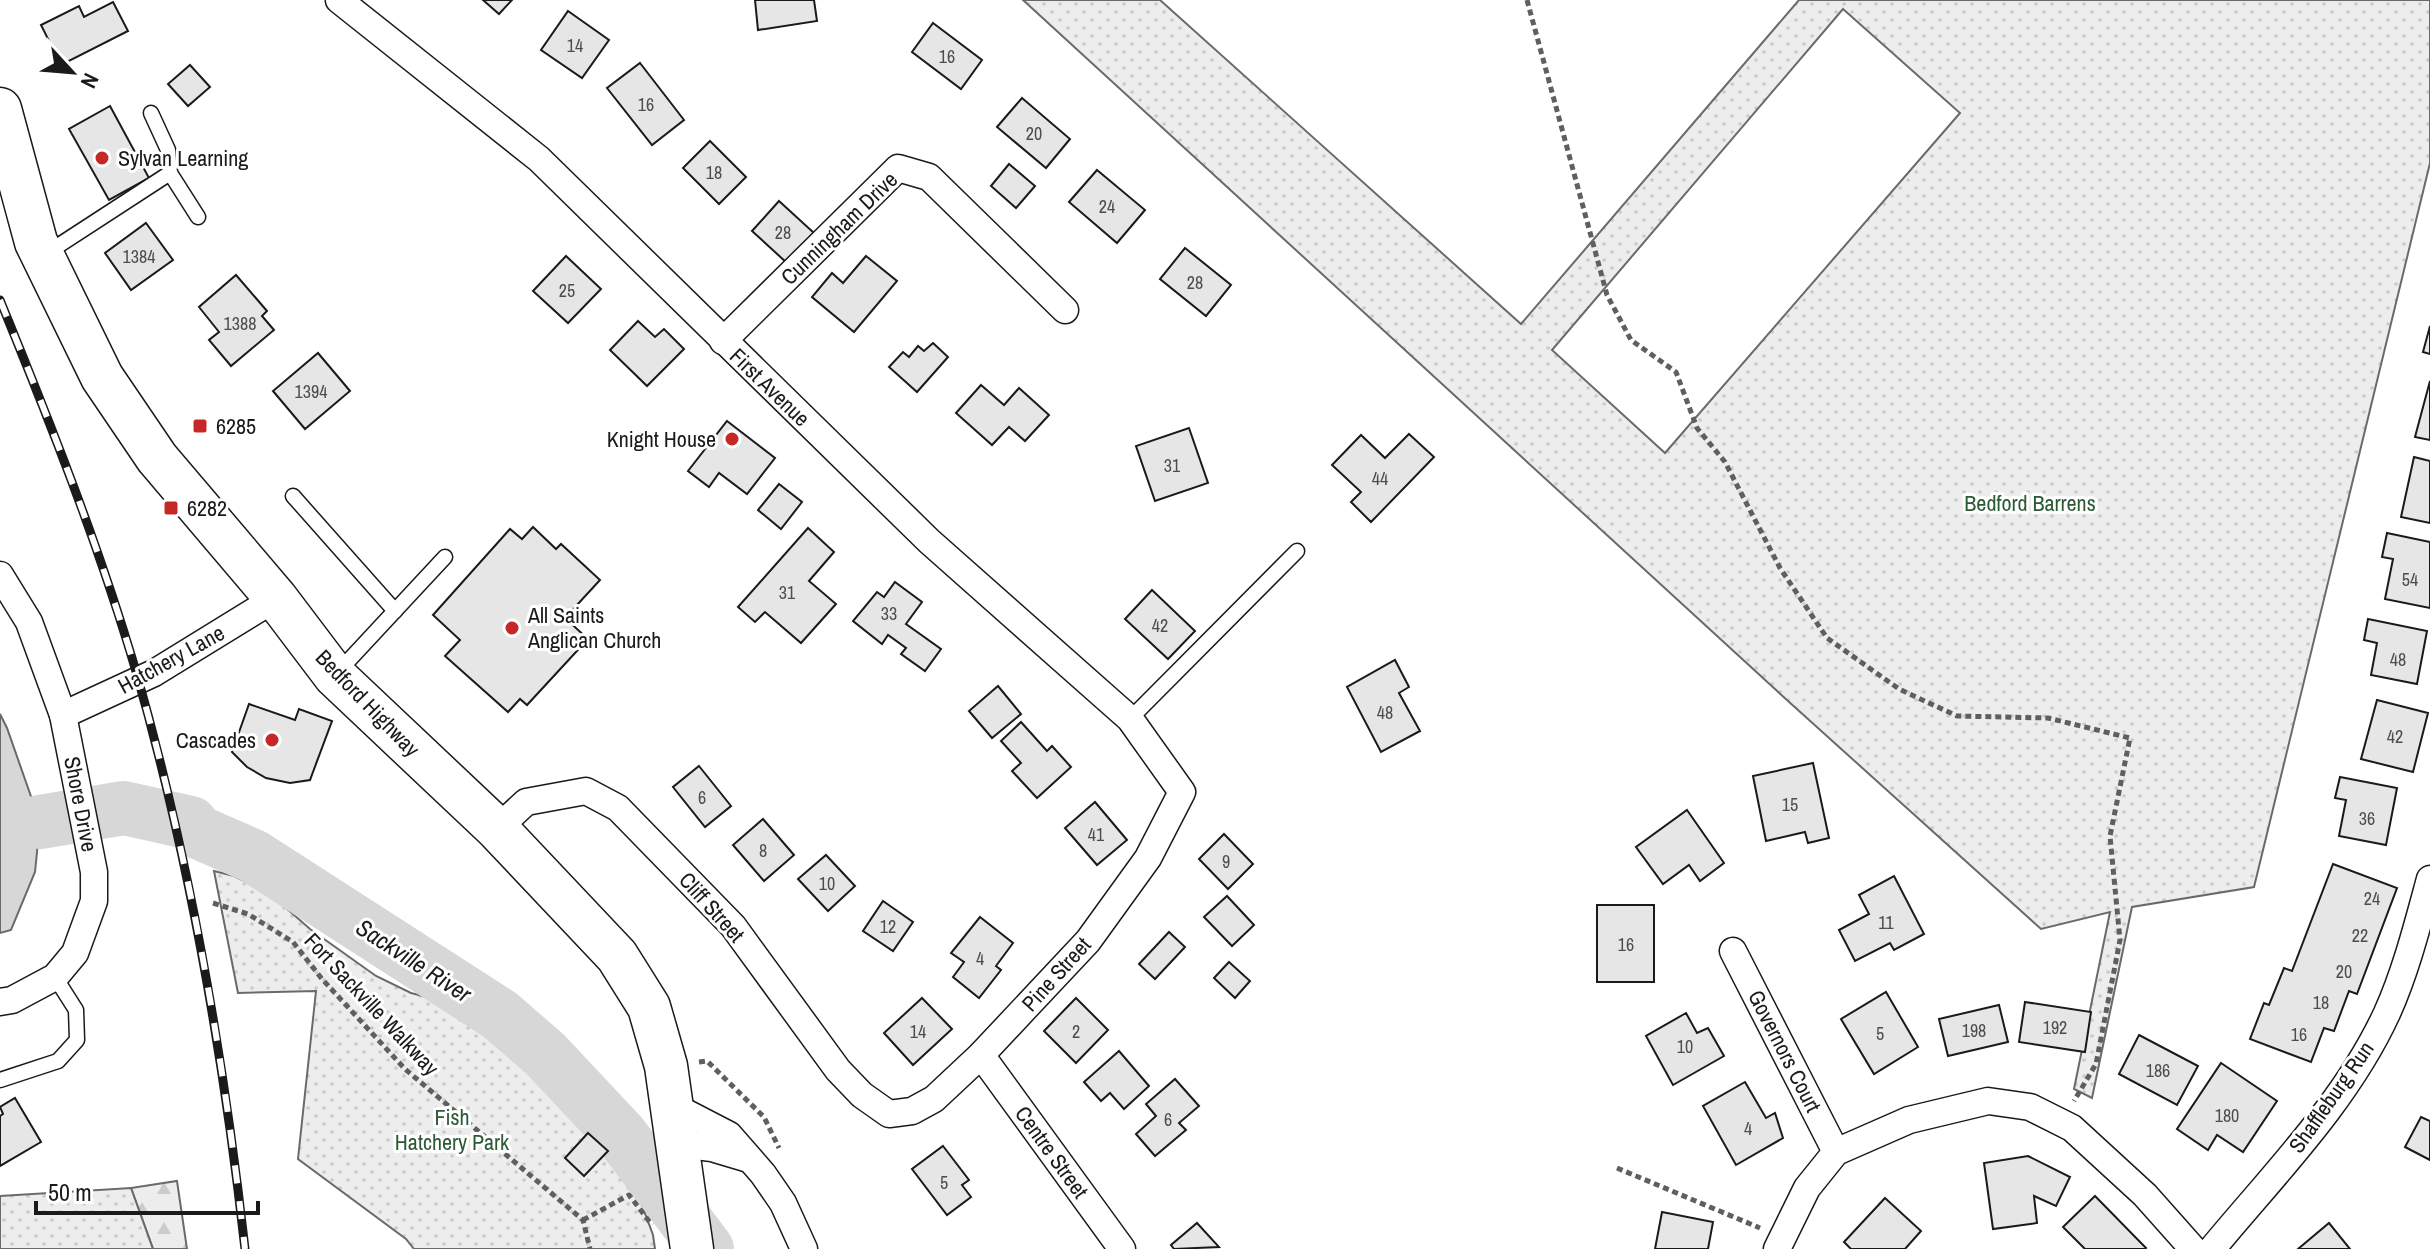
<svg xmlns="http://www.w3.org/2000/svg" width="2430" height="1249" viewBox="0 0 2430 1249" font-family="'Archivo Narrow',sans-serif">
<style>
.forest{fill:url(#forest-firs);stroke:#6a6a6a;stroke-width:2}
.park{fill:url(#park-dots);stroke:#6a6a6a;stroke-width:2;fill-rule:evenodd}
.water{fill:#d7d7d7;stroke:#6a6a6a;stroke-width:2}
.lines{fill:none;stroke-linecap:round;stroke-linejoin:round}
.river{stroke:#d7d7d7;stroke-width:54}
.building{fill:#e6e6e6;stroke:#1a1a1a;stroke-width:2}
.service-casing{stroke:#1a1a1a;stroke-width:17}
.minor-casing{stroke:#1a1a1a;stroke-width:29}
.primary-casing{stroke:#1a1a1a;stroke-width:45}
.path{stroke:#5f5f5f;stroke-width:5;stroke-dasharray:6 4;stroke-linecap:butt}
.service{stroke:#fff;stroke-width:14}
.minor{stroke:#fff;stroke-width:26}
.primary{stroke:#fff;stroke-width:42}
.rail-casing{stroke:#1a1a1a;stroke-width:9}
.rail{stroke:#fff;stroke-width:6;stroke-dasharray:18;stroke-linecap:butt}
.poi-dot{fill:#c62828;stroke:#fff;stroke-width:3}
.labels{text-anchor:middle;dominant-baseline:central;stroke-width:6;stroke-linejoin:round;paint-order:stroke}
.number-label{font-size:18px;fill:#4d4d4d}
.poi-label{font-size:22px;fill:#1a1a1a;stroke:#fff;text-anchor:start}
.street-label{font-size:22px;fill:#1a1a1a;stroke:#fff}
.park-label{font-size:22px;fill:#2b5a34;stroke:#fff}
.water-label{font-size:24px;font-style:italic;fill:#1a1a1a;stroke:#fff}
</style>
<defs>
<pattern id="forest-firs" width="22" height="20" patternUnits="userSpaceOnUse" patternTransform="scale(2)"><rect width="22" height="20" fill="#ededed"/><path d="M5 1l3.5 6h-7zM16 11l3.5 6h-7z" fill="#cbcbcb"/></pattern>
<pattern id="park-dots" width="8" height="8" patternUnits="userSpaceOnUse" patternTransform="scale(2)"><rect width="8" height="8" fill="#ededed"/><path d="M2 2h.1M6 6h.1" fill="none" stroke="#cbcbcb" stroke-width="1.8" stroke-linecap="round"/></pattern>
</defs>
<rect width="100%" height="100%" fill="#fff"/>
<polygon class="forest" points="177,1181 187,1249 153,1249 131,1188"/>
<g class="park">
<path d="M1023,0h137l361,324 278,-324h631v163l-176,724 -122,20 -40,191 -18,-9 36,-177 -69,17 -253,-228zM1843,9l117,104 -295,340 -113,-103z"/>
<polygon points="214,871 234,876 269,893 310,929 376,976 411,993 462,1006 491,1019 526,1037 540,1054 554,1060 552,1070 556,1078 624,1156 653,1235 655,1249 414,1249 406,1239 298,1159 316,991 238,993"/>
<polygon points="131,1188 153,1249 0,1249 0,1196"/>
</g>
<polygon class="water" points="0,714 7,728 40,822 35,872 11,930 0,933"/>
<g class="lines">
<polyline class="river" points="40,822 124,808 191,823 198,832 253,856 500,1015 545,1054 621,1135 707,1249"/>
</g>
<g class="building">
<polygon points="483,0 512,0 499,14"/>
<polygon points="755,0 814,0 817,21 758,30"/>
<polygon points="113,2 128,31 61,65 41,25 79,6 84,17"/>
<polygon points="568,11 609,40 582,78 541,50"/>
<polygon points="933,23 982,60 961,89 912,52"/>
<polygon points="640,63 684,120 652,145 607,88"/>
<polygon points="190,65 210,87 188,106 168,84"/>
<polygon points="1022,98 1070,139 1046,168 997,127"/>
<polygon points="110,106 149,178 109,200 69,129"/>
<polygon points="710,141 746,177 719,204 683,168"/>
<polygon points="1009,164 1035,186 1016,208 991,186"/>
<polygon points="1097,170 1145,210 1117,243 1069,202"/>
<polygon points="779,201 814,233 787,263 752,231"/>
<polygon points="146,223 173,260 131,290 105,253"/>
<polygon points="1185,248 1231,285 1206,316 1160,279"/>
<polygon points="566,256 601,289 568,323 533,291"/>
<polygon points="866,256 897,281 854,332 812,297 832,273 843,283"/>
<polygon points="236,275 267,311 262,316 274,330 231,366 209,340 219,332 199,307"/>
<polygon points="638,321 655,337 664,329 684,349 647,386 610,350"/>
<polygon points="2430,326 2430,354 2423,352"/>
<polygon points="933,343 948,357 917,392 889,367 903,352 909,357 918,346 924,351"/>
<polygon points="318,353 350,391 305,429 273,391"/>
<polygon points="2430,381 2430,440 2415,437"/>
<polygon points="981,385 1004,405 1019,388 1049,415 1025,441 1009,427 992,445 956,413"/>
<polygon points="727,421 775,458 747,494 719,473 709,487 688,471"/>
<polygon points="1189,428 1208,483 1155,501 1136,446"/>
<polygon points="1409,434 1434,457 1371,522 1351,502 1361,492 1332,465 1361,435 1385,458"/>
<polygon points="2414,457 2430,461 2430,523 2401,517"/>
<polygon points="779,484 802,502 781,529 758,510"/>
<polygon points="533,527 556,549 561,544 600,580 565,618 588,639 527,705 520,699 508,712 445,656 460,640 433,615 510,529 522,539"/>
<polygon points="808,528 834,552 809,581 836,604 801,643 765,612 755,622 738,607"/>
<polygon points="2387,533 2430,542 2430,608 2385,599 2393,559 2382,557"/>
<polygon points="895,582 922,602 906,624 941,649 925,671 901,654 906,648 888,635 882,644 853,621 877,592 884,597"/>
<polygon points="1152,590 1195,631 1168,659 1125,619"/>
<polygon points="2368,619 2427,631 2417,684 2371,675 2377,643 2364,640"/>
<polygon points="1395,660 1409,687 1399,693 1420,731 1381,752 1347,687"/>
<polygon points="998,686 1021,714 992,738 969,711"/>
<polygon points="2377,700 2428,713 2413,772 2361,759"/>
<polygon points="249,704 295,720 299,709 332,721 310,780 290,783 266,778 247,767 232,752"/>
<polygon points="1021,722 1047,751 1052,746 1071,767 1037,798 1012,771 1021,763 1001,741"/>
<polygon points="1813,763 1829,838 1808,843 1805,832 1766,841 1753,776"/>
<polygon points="699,766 731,806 705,827 673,787"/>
<polygon points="2340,777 2397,788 2386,845 2339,836 2346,800 2335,798"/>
<polygon points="1095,802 1127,840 1097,865 1065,828"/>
<polygon points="1687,810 1724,863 1700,881 1689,865 1663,884 1636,847"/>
<polygon points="763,819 794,855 764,881 733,845"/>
<polygon points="1224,834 1253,864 1228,889 1199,859"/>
<polygon points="826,855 855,886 828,911 798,879"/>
<polygon points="2333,864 2397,888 2357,994 2349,991 2334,1031 2324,1028 2311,1062 2250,1039 2264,1003 2269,1005 2284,968 2292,971"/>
<polygon points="1894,876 1924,934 1894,950 1890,943 1855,961 1839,930 1869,914 1859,895"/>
<polygon points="1227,896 1254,925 1232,946 1204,917"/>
<polygon points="883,901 913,922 893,951 863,931"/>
<rect x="1597" y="905" width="57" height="77"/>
<polygon points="980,917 1013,943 996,966 1001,970 979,998 953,977 964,962 951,953"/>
<polygon points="1169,932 1185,947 1155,979 1139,964"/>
<polygon points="1229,962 1250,981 1235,998 1214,978"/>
<polygon points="1886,992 1918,1047 1874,1074 1841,1019"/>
<polygon points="922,998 952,1029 913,1065 884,1033"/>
<polygon points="1076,998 1108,1030 1076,1063 1044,1031"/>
<polygon points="2025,1002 2091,1012 2085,1052 2019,1042"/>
<polygon points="1999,1005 2008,1042 1948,1056 1939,1019"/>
<polygon points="1686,1013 1697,1033 1708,1028 1724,1056 1673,1085 1646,1036"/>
<polygon points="2139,1035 2198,1066 2177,1105 2119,1074"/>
<polygon points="1119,1051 1149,1086 1124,1109 1110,1093 1101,1101 1084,1082"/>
<polygon points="2221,1063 2277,1101 2243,1152 2217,1135 2208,1150 2177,1129"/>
<polygon points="1175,1079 1199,1106 1179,1123 1186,1130 1155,1156 1136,1134 1156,1116 1146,1104"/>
<polygon points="1745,1082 1766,1118 1775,1113 1783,1138 1736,1165 1703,1106"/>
<polygon points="15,1098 41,1142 0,1166 0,1116 3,1114 0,1107"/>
<polygon points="2421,1117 2430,1121 2430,1160 2405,1147"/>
<polygon points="588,1133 608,1151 584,1176 565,1158"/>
<polygon points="943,1146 969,1180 962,1185 971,1197 947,1215 912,1169"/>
<polygon points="2028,1156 2070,1177 2056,1206 2034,1196 2037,1223 1993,1229 1984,1163"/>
<polygon points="2095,1196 2146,1248 2145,1249 2085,1249 2063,1227"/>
<polygon points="1885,1198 1921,1231 1905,1249 1851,1249 1844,1242"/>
<polygon points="1662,1212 1713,1222 1708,1249 1655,1249"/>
<polygon points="1197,1223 1219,1247 1174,1249 1171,1245"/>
<polygon points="2329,1223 2350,1249 2298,1249"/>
</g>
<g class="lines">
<defs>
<g id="service">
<polyline points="151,113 168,150 170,173 198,217"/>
<polyline points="47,253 170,173"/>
<polyline points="293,496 395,611"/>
<polyline points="338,672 445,557"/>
<polyline points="1130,719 1297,551"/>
<polyline points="0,1080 58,1061 77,1040 76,1010 55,977"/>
</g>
<g id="minor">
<polyline points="339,0 539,159 929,541 1130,719 1182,792 1148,858 1088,941 981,1055 934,1099 912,1111 889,1114 862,1095 838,1070 733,926 618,808 586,791 526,802 497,829"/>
<polyline points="723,341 898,168 929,177 1065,310"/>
<polyline points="0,575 29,622 63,715 94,872 94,901 75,953 55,977 12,1000 0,1002"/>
<polyline points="63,715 154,673 276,598"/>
<polyline points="1733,951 1836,1152"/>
<polyline points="981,1055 1122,1249"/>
<polyline points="673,1106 729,1135 763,1174 783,1203 804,1249"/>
<polyline points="679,1144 712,1148 749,1159"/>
<polyline points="1777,1249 1807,1188 1836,1152 1909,1120 1988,1101 2030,1107 2072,1128 2145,1195 2193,1249"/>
<path d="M2212,1249c62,-75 134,-147 175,-236 19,-42 31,-90 43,-134"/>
</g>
<polyline id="primary" points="0,109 36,242 102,377 157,458 276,598 335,676 497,829 617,956 649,1007 666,1066 692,1249"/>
</defs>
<use href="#service" class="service-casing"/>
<use href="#minor" class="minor-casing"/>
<use href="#primary" class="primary-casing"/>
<g class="path">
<polyline points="1527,0 1607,295 1631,340 1676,372 1697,428 1725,462 1780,568 1827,638 1899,689 1957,716 2048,718 2130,738 2110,836 2120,940 2096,1064 2074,1101"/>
<polyline points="213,903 248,914 293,942 322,979 405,1069 583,1220 590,1249"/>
<polyline points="699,1062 707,1061 764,1117 779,1148"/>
<polyline points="1617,1168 1760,1228"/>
<polyline points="583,1220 629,1195 652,1225"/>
</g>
<use href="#service" class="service"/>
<use href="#minor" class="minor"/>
<use href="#primary" class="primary"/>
<defs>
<path id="rail" d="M0,300c49,120 98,243 135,368 55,191 88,384 110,581"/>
</defs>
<use href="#rail" class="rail-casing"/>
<use href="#rail" class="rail"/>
</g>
<g class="poi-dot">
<circle cx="102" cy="158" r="8"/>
<rect x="192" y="418" width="16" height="16" rx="4"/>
<circle cx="732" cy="439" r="8"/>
<rect x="163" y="500" width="16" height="16" rx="4"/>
<circle cx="512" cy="628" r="8"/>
<circle cx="272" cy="740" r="8"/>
</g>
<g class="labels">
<g class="number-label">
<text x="575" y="45">14</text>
<text x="947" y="56">16</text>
<text x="646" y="104">16</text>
<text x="1034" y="133">20</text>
<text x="714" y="172">18</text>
<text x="1107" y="206">24</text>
<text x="783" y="232">28</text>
<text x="139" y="256">1384</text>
<text x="1195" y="282">28</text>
<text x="567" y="290">25</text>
<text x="240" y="323">1388</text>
<text x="311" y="391">1394</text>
<text x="1172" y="465">31</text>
<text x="1380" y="478">44</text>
<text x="2410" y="579">54</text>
<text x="787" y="592">31</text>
<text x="889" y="613">33</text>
<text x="1160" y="625">42</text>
<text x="2398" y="659">48</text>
<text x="1385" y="712">48</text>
<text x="2395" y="736">42</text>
<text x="702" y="797">6</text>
<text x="1790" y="804">15</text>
<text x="2367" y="818">36</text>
<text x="1096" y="834">41</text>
<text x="763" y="850">8</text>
<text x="1226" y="861">9</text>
<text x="827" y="883">10</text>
<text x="2372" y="898">24</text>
<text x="1886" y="922">11</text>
<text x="888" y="926">12</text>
<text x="2360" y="935">22</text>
<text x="1626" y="944">16</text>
<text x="980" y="958">4</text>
<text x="2344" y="971">20</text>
<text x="2321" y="1002">18</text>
<text x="2055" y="1027">192</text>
<text x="1974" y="1030">198</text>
<text x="918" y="1031">14</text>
<text x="1076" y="1031">2</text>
<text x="1880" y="1033">5</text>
<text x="2299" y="1034">16</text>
<text x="1685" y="1046">10</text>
<text x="2158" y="1070">186</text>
<text x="2227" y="1115">180</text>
<text x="1168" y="1119">6</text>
<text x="1748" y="1128">4</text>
<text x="944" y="1182">5</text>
</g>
<g class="poi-label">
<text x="118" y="158">Sylvan Learning</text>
<text x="216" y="426">6285</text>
<text x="716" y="439" text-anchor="end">Knight House</text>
<text x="187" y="508">6282</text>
<text x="528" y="615">All Saints<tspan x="528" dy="25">Anglican Church</tspan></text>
<text x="256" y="740" text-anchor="end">Cascades</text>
</g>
<g class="street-label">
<text transform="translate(839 228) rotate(-44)">Cunningham Drive</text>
<text transform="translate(770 387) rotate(44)">First Avenue</text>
<text transform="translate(171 659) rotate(-29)">Hatchery Lane</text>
<text transform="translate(368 703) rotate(46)">Bedford Highway</text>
<text transform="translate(81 804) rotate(79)">Shore Drive</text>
<text transform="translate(712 907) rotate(48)">Cliff Street</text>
<text transform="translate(1056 974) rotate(-48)">Pine Street</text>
<text transform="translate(372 1004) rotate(47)">Fort Sackville Walkway</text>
<text transform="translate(1785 1051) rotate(63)">Governors Court</text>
<text transform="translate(2331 1097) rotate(-55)">Shaffleburg Run</text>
<text transform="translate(1052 1152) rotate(54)">Centre Street</text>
</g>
<g class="park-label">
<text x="2030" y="503">Bedford Barrens</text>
<text x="452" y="1117">Fish<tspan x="452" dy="25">Hatchery Park</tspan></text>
</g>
<g class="water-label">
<text transform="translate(414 960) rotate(33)">Sackville River</text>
</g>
</g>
<g transform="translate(72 72) rotate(116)" stroke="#ffffff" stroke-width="6" paint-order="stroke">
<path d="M0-6L14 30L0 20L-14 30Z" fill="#1a1a1a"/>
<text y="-12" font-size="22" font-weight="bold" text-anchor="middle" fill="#1a1a1a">N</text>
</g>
<path d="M36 1201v12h222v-12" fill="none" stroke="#1a1a1a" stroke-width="4"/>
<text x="48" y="1201" font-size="24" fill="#1a1a1a" stroke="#ffffff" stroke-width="6" paint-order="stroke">50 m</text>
</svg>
